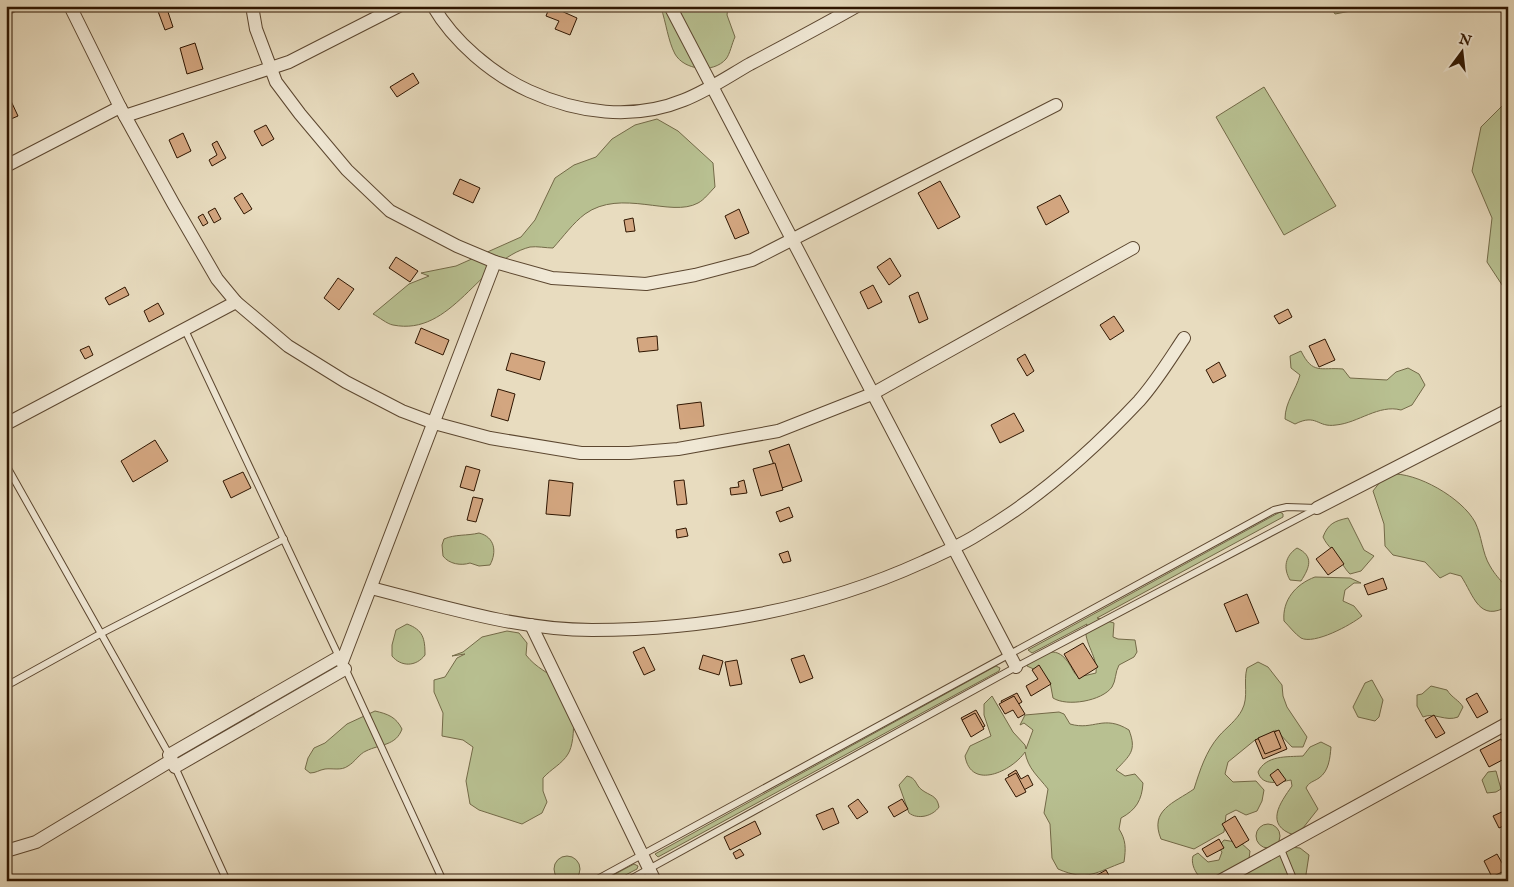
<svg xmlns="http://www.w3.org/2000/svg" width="1514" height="887" viewBox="0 0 1514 887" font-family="'IM FELL English',serif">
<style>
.green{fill:#b8c091;stroke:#736a48}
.building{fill:#d3a680;stroke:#2e1500}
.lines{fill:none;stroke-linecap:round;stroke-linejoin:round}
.lane-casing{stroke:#5c4730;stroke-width:8}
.street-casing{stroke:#5c4730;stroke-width:14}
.lane{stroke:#f0e8d5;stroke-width:6}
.street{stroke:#f0e8d5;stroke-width:12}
</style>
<rect width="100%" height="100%" fill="#e8dcbf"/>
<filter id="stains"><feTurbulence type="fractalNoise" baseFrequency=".004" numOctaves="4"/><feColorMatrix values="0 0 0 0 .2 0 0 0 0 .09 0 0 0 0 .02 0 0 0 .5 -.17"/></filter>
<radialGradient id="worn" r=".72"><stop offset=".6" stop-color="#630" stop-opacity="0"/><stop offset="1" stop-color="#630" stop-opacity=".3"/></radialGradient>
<g class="green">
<path d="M666,6h62l-1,9 8,22c-3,6 -5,17 -9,22 -13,15 -42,11 -51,-5 -7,-13 -9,-32 -14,-46l2,3z"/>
<polygon points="1330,6 1377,6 1335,14"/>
<polygon points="1264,87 1336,206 1284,235 1216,117"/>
<polygon points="1508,100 1508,294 1487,262 1492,218 1472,171 1481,127"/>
<path d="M657,119l21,12 35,32 2,24c-5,5 -11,13 -17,16 -27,15 -77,-15 -113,11 -12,9 -22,23 -32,34 -7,0 -16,-2 -23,-1 -51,13 -78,90 -137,78 -6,-1 -14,-8 -20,-11l36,-30 20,-8 -8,-3 35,-7 65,-29 14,-17 20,-42 19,-13 22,-8 16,-18 23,-14z"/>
<path d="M1301,351c12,24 19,16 42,18l7,9 37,2 9,-8 12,-4 11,6 6,11 -13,20 -11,5c-22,-6 -43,13 -65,15 -19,3 -19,-12 -41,-1l-10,-5c0,-17 11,-29 15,-44l-9,-7 -1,-12z"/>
<path d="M1390,474c27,-2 72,24 85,48 7,14 7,31 15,44 11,19 18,15 18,40 -29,17 -34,-10 -47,-30l-11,-3 -10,5 -15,-16 -32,-7 -8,-9 -1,-22 -11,-33 7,-9z"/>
<path d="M1280,512l3,2v3l-186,101 17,5 -1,14 5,2 17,1 2,12 -3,5 -15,8c-4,7 -3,16 -7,22 -10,14 -45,20 -59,11l-3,-16 -8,-9 -15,-7 2,-5c16,-8 28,-17 41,4 3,5 4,9 9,12l17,-4c2,-18 -15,-33 -9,-49l-55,29 -4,-3z"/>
<path d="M1348,518l16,32 10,6 -13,15 -11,3c-6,-6 -7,-10 -12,-17 -3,-7 -10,-9 -15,-20 5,-13 11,-16 25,-19z"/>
<path d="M479,533c16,4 18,19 11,32l-11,1 -9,-3c-9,3 -21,1 -27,-7l-1,-11 2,-6c11,-5 23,-3 35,-6z"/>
<path d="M1297,548c17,8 13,19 4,33l-11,-1c-7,-12 -5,-24 7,-32z"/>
<path d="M1315,577l35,1 11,5h-7l-9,7 -2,11 11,5 8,10c-11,9 -48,29 -61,22 -6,-4 -12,-12 -17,-17 -2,-21 12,-37 31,-44z"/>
<path d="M407,624c16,6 18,14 18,31 -9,12 -24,12 -33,1v-11l4,-15z"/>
<path d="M507,631l12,2 8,10 -1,12c10,13 23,18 36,28 13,11 15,57 6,71 -6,10 -17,15 -25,24v13l4,11 -5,11 -20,11 -43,-14 -9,-6 -4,-23 7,-34 -10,-7 -21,-4 1,-23 -9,-21v-12l11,-3 12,-19 8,-4 -13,2 11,-4 19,-15z"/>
<path d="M1258,662l10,5 14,18 1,11 4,11 20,30 -4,10h-11l-16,-17 -9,6 -12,4 -27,22 -3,12 8,8 23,-1 8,9 -2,11 -5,10 -11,4 -10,-5 -10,5 -2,17 -30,17 -33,-10c-12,-29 13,-36 33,-50 6,-19 12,-38 25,-53 7,-8 18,-16 23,-26 7,-13 1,-28 5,-42z"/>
<polygon points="996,666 1000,668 999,671 658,857 655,854"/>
<polygon points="1372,680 1383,700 1379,717 1375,721 1358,717 1353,707 1365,683"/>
<path d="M1431,686l16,4c5,8 12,10 16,17l-5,10c-12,5 -24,-5 -35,0l-6,-11v-11l5,-1z"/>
<path d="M992,696l21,36 12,13 1,4 7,-19 -9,-7 -4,2 5,-10 34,-3 5,2 6,10c24,7 33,-10 59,6 8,21 1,25 -13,40l9,6 10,-2 8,9c-1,17 -7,27 -22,35l-2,11c7,11 7,19 5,33 -28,10 -36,20 -66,7l-6,-11 -2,-34 -6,-11 4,-24c-10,-13 -20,-20 -23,-37 -13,19 -54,39 -60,4l5,-10 21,-10 -7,-21v-11z"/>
<path d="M375,711c13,3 21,6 27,18 -6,17 -22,15 -36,22 -7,3 -11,11 -18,15 -7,5 -15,2 -23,3 -6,1 -9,4 -15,4l-5,-4 3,-11 6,-10 11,-5 22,-19z"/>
<path d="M1321,742l10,5c-1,11 -2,24 -12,31 -6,4 -10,4 -13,10l12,21 -15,19 -9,7c-30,-10 -14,-32 -2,-49l-1,-6c-11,2 -29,7 -33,-8 8,-17 29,-15 45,-16l7,-9z"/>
<polygon points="1496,771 1501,789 1496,792 1487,793 1482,780 1488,772"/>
<path d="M907,776c10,2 8,9 15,14 8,6 15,5 17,17 -6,9 -21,13 -30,6l-10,-28z"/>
<circle cx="1268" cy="836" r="12"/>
<path d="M1224,840l17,3 9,8 -1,8c-11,8 -38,28 -51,16 -4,-5 -7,-13 -5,-19l5,-3 10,9 11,-2 3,-8 -4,-5z"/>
<polygon points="1288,847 1300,848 1309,855 1305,881 1229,881"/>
<circle cx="567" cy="869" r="13"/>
<polygon points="634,864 638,866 637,869 614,881 602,881"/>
</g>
<g class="building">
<polygon points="156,6 182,6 168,12 173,27 165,30"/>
<polygon points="550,6 577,18 570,35 555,29 559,21 546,16"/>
<polygon points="195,43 203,69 187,74 180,48"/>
<polygon points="413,73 419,83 397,97 390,87"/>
<polygon points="11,101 18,116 11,119 6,112 6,103"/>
<polygon points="266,125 274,139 262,146 254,131"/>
<polygon points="183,133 191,151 177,158 169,140"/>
<polygon points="217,141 226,158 212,166 209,160 217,155 212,144"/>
<polygon points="460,179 480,188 473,203 453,194"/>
<polygon points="940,181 960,217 938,229 918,193"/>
<polygon points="242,193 252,209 244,214 234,198"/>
<polygon points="1060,195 1069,212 1046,225 1037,207"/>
<polygon points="215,208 221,219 214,223 208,212"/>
<polygon points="739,209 749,233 735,239 725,216"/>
<polygon points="203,214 208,223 203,226 198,217"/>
<polygon points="633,218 635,231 626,232 624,220"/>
<polygon points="396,257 418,271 410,282 389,268"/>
<polygon points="890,258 901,276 889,285 877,267"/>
<polygon points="338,278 354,289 339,310 324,298"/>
<polygon points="873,285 882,302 868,309 860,292"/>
<polygon points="125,287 129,295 109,305 105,298"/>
<polygon points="918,292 928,319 919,323 909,296"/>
<polygon points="158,303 164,314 149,322 144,311"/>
<polygon points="1288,309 1292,317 1279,324 1274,316"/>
<polygon points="1114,316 1124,331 1110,340 1100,325"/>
<polygon points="421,328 449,340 443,355 415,343"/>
<polygon points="657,336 658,350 639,352 637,338"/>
<polygon points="1325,339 1335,360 1319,367 1309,346"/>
<polygon points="89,346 93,355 85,359 80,350"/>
<polygon points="511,353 545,362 540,380 506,370"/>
<polygon points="1025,354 1034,371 1027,376 1017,359"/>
<polygon points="1219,362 1226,376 1213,383 1206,370"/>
<polygon points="498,389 515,394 508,421 491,416"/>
<polygon points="701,402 704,426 680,429 677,405"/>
<polygon points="1014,413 1024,431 1000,443 991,425"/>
<polygon points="155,440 168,461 133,482 121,461"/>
<polygon points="789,444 802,481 782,488 769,451"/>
<polygon points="775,463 783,490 761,496 753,469"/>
<polygon points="466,466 480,470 474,491 460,487"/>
<polygon points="243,472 251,488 231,498 223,481"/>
<polygon points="549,480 573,483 570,516 546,514"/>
<polygon points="684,480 687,504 677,505 674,481"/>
<polygon points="744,480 747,493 731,495 730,488 739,487 738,482"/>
<polygon points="473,497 483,499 476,522 467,520"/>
<polygon points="789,507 793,517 780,522 776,512"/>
<polygon points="686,528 688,536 677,538 676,530"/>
<polygon points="1332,547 1344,564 1328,575 1316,559"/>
<polygon points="788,551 791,561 783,563 779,554"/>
<polygon points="1383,578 1387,589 1368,595 1364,585"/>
<polygon points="1247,594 1259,623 1236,632 1224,604"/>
<polygon points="1083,643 1098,667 1079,679 1064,654"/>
<polygon points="644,647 655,670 644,675 633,652"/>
<polygon points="703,655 723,661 719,675 699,669"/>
<polygon points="804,655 813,678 800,683 791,659"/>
<polygon points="737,660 742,684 730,686 725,662"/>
<polygon points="1039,665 1051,684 1031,696 1026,686 1038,679 1032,670"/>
<polygon points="1017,693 1022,702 1006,711 1001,701"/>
<polygon points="1477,693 1488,712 1477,718 1466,699"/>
<polygon points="1014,696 1025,714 1018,718 1013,710 1005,714 999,704"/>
<polygon points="976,710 985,726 971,734 961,718"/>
<polygon points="975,713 984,729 971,737 962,720"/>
<polygon points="1434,715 1445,733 1436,738 1425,720"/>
<polygon points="1279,730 1287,749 1263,759 1255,740"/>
<polygon points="1274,731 1281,748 1265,754 1258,738"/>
<polygon points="1501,739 1508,752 1508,757 1489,767 1480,750"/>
<polygon points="1278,769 1286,780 1277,786 1270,775"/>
<polygon points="1016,770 1021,779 1028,775 1033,785 1018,793 1008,775"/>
<polygon points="1016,773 1026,792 1016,797 1005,779"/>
<polygon points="858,799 868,812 857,819 848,806"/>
<polygon points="902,799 908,809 894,817 888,807"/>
<polygon points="833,808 839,823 823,830 816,815"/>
<polygon points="1504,811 1508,824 1499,828 1493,816"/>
<polygon points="1235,816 1249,840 1236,848 1222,824"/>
<polygon points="755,821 761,834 730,850 724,837"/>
<polygon points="1219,839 1224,848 1207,857 1202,849"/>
<polygon points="740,849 744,855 736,859 733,853"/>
<polygon points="1497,854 1506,870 1492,877 1484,861"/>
<polygon points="1106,870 1112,881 1088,881 1088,880"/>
</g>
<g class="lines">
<defs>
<g id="lane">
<polyline points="185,330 340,659"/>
<polyline points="6,465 170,756"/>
<polyline points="345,668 443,881"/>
<polyline points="6,686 100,634 284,539"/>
<polyline points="175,767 227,881"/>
<polyline points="1280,847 1294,881"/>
<polyline points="594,881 1274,510 1287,507 1317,508"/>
<polyline points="627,881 1016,667 1316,509"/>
</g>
<g id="street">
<polyline points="70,6 120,107 173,203 217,279 236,302 288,346 346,382 402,411 434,423 490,438 581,453 629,453 678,449 778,431 872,394 1133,248"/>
<polyline points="252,6 256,29 276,82 300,114 347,170 390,211 457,246 495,262 552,278 646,284 695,275 752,260 1056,105"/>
<path d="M433,6c21,36 59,68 96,85 48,22 104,30 155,9 23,-9 45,-24 66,-36 36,-19 72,-38 107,-58"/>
<polyline points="670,6 1016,667"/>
<polyline points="6,9 12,6"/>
<polyline points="125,116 289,62 399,6"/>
<polyline points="6,166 120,107"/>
<polyline points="6,424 236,302"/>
<polyline points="1317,508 1508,410"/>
<path d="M371,588c71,18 146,42 221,42 113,0 228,-21 331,-68 19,-9 39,-17 57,-29 59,-35 112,-82 159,-132 17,-19 31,-42 45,-63"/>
<polyline points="531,625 655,881"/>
<polyline points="342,662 495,262"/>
<polyline points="169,755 339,657"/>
<polyline points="175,767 345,669"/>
<polyline points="6,851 36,842 172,760"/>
<polyline points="1220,881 1508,723"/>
</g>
</defs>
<use href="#lane" class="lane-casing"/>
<use href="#street" class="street-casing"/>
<use href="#lane" class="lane"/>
<use href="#street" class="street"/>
</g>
<rect width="1514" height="887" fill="none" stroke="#e8dcbf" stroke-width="25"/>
<rect x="8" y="8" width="1499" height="872" fill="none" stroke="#2e1500" stroke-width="2.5"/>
<rect x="12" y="12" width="1489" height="862" fill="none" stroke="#2e1500"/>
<g transform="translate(1462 52) rotate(15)" stroke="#f0e8d5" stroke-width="4" paint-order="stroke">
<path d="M0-4L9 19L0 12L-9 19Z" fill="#2e1500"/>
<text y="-8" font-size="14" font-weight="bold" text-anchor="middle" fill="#2e1500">N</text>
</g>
<rect width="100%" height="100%" filter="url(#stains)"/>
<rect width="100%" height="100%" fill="url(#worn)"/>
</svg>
